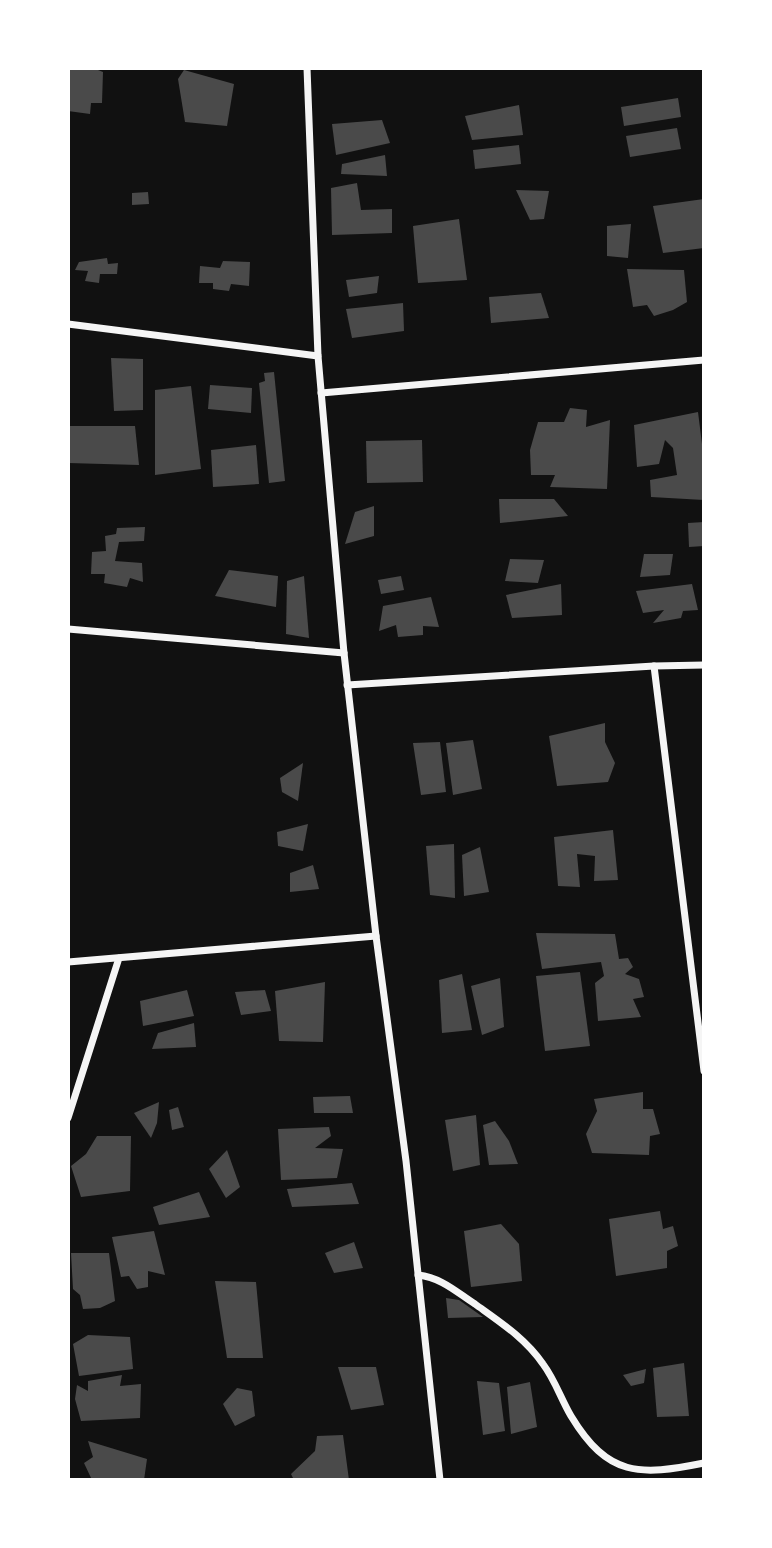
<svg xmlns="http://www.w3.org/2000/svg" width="772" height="1548" viewBox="0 0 772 1548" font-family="'Titillium Web',sans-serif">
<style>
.building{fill:#4a4a4a}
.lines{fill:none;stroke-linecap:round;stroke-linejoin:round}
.minor{stroke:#f5f5f5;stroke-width:7}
</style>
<rect width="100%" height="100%" fill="#111"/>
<g class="building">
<polygon points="68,68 93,68 103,72 102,103 91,103 90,114 68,111"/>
<polygon points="184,70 234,84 227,126 185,122 178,79"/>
<polygon points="678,98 681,117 624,126 621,107"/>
<polygon points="519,105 523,135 472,140 465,116"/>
<polygon points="382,120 390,143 336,155 332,124"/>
<polygon points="677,128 681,149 630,157 626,136"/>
<polygon points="519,145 521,164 475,169 473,150"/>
<polygon points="385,155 387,176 341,174 342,164"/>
<polygon points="357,183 361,210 392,209 392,233 332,235 331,188"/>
<polygon points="516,190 549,191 544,219 530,220"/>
<polygon points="148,192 149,204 132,205 132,193"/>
<polygon points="704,199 704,248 663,253 653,206"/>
<polygon points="459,219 467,280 418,283 413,226"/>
<polygon points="631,224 628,258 607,256 607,226"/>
<polygon points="107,258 108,264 118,263 117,274 100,274 99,283 85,281 88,271 75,270 79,262"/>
<polygon points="223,261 250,262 249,286 231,284 229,291 213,289 213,283 199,283 200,266 220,268"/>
<polygon points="627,269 684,270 687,302 673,310 654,316 647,305 633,307"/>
<polygon points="379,276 377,293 349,297 346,280"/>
<polygon points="541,293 549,318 491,323 489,297"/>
<polygon points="403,303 404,331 352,338 346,309"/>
<polygon points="111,358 143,359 143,410 114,411"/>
<polygon points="274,372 285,481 269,483 259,383 265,381 264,373"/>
<polygon points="210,385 252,388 251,413 208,409"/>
<polygon points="191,386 201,469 155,475 155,390"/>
<polygon points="570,408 587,410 586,427 610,420 607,489 550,487 555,475 531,475 530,450 538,422 564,422"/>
<polygon points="698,412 704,460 704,500 651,497 650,480 677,475 673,448 665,440 659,464 637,467 634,425"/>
<polygon points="68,426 135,426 139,465 68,463"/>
<polygon points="422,440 423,482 367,483 366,441"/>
<polygon points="256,445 259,484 213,487 211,450"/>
<polygon points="499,499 554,499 568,516 500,523"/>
<polygon points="374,506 374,536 345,544 355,512"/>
<polygon points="704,522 704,546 689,547 688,523"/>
<polygon points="145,527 144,541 119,542 115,561 142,563 143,582 130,578 127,587 104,583 105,574 91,574 92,552 106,551 105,536 116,534 117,528"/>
<polygon points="644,554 673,554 670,575 640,577"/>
<polygon points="510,559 544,560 538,583 505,581"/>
<polygon points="229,570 278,576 276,607 215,596"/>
<polygon points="304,576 309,638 286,634 287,581"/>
<polygon points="401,576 404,590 381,594 378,580"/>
<polygon points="561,584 562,615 512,618 506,595"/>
<polygon points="692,584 698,610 683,611 681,618 653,623 664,610 643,613 636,591"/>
<polygon points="431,597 439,627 423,626 423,635 398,637 396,625 379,631 383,606"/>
<polygon points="605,723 605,742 615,763 608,782 557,786 549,736"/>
<polygon points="473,740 482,789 453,795 446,743"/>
<polygon points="440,742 446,792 421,795 413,743"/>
<polygon points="303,763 298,801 282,792 280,778"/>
<polygon points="308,824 303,851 278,846 277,832"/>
<polygon points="613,830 618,880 594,881 595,856 577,854 580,887 558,886 554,837"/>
<polygon points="454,844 455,898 430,895 426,846"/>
<polygon points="480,847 489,892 464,896 462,855"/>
<polygon points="313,865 319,889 290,892 290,873"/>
<polygon points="536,933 615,934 619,959 628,958 633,967 625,974 639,979 644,997 633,999 641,1017 598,1021 595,983 604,976 601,962 542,969"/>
<polygon points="580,972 590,1046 545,1051 536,976"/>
<polygon points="462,974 472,1030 442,1033 439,980"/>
<polygon points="500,978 504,1027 482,1035 471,986"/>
<polygon points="325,982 323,1042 279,1041 275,991"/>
<polygon points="187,990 194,1016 143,1026 140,1001"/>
<polygon points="265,990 271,1011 241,1015 235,992"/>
<polygon points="194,1023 196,1047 152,1049 158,1033"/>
<polygon points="643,1092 643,1109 653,1109 660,1134 650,1136 649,1155 592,1153 586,1134 597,1111 594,1099"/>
<polygon points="350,1096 353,1113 314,1113 313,1097"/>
<polygon points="159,1102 157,1123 151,1138 134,1113"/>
<polygon points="178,1107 184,1127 172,1130 169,1110"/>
<polygon points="476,1115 480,1165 453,1171 445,1120"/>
<polygon points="495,1121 509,1141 518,1164 489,1165 483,1125"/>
<polygon points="329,1127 331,1136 315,1148 343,1149 337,1178 281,1180 278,1129"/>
<polygon points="97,1136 131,1136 130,1191 81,1197 71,1166 86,1154"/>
<polygon points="227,1150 240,1187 226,1198 209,1169"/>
<polygon points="352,1183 359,1204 292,1207 287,1189"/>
<polygon points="199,1192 210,1217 159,1225 153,1207"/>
<polygon points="660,1211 663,1229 673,1226 678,1246 667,1251 667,1268 616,1276 609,1219"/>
<polygon points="501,1224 519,1244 522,1281 471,1287 464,1231"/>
<polygon points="154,1231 165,1275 148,1271 148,1287 137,1289 129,1276 121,1277 112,1237"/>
<polygon points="354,1242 363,1268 334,1273 325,1253"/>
<polygon points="71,1253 109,1253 115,1301 100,1308 83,1309 80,1295 73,1289"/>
<polygon points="215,1281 256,1282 263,1358 227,1358"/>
<polygon points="446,1298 459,1300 483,1317 448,1318"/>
<polygon points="88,1335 130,1337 133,1369 79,1376 73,1344"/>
<polygon points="684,1363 689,1416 657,1417 653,1368"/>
<polygon points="338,1367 376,1367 384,1405 351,1410"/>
<polygon points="646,1369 644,1383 631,1386 623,1375"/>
<polygon points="122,1375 120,1386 141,1384 140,1418 81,1421 75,1399 77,1385 88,1391 88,1381"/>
<polygon points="477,1381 499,1383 505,1431 483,1435"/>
<polygon points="530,1382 537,1427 511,1434 507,1387"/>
<polygon points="237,1388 252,1391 255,1416 235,1426 223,1404"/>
<polygon points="343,1435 349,1480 294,1480 291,1474 315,1451 317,1436"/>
<polygon points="88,1441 147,1459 144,1480 92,1480 84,1463 93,1457"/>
</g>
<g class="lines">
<g class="minor">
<polyline points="307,68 318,356 344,653 376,936 406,1161 440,1480"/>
<polyline points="68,324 318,356"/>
<polyline points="321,393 704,360"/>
<polyline points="68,629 344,653"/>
<polyline points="654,666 704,1071"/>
<polyline points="347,685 654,666 704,665"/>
<polyline points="68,962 376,936"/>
<polyline points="68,1118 119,958"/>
<path d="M418,1275c24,3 37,16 57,29 25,18 50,34 68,60 12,16 18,35 28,52 37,61 68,60 133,47"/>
</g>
</g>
<rect width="772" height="1548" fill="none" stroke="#ffffff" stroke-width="140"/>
</svg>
